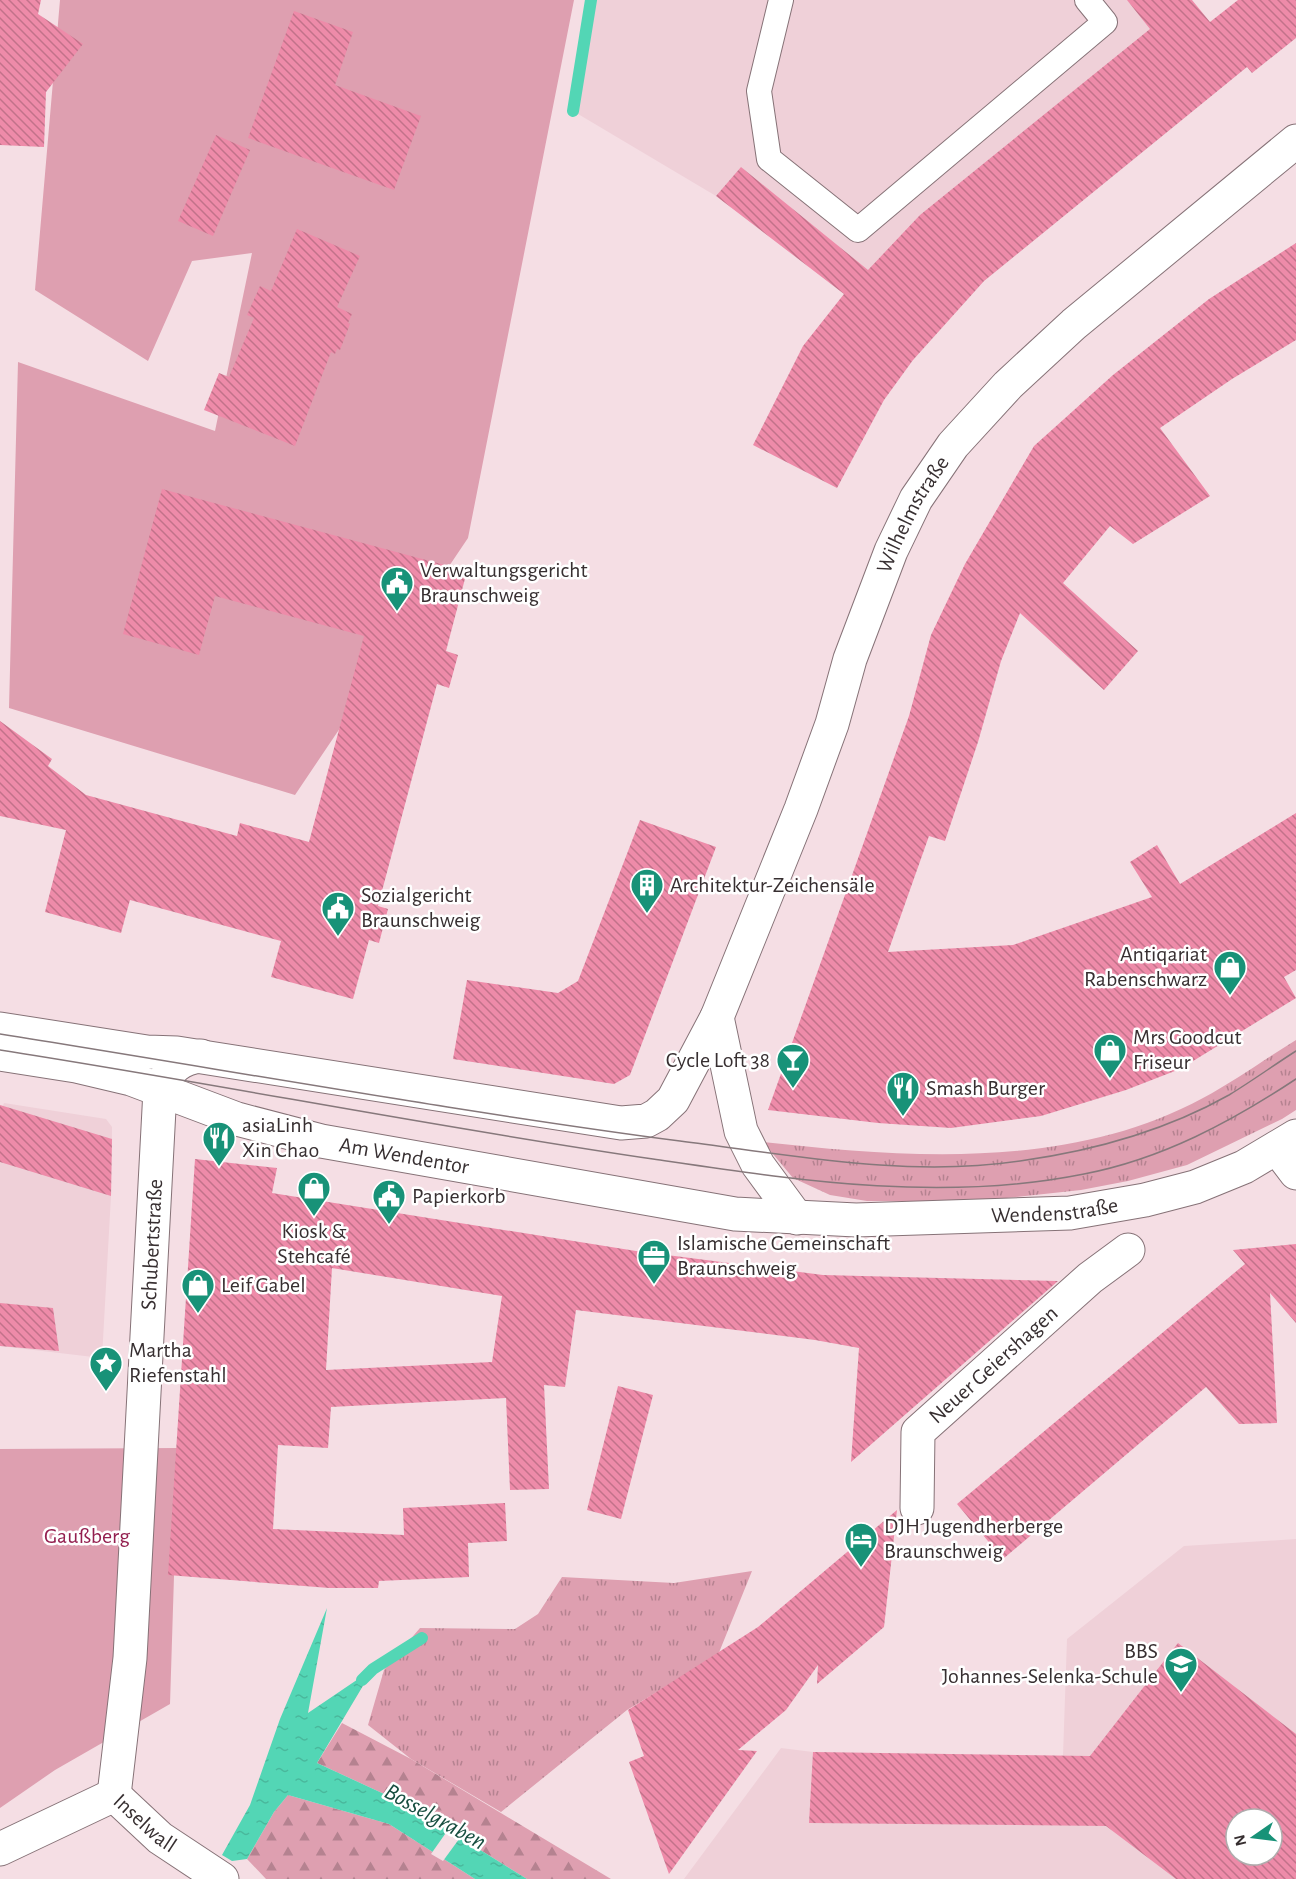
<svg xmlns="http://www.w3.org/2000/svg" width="1296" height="1879" viewBox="0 0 1296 1879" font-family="'Alegreya Sans',sans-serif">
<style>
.built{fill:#efd0d8;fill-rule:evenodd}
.grass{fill:url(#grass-tufts)}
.forest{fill:url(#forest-firs)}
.green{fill:#de9fb0}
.water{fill:url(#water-ripples)}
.pier{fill:#f5dee4}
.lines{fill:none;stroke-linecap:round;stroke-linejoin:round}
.stream{stroke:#53d6b5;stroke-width:12}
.building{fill:url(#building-back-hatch);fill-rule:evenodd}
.lane-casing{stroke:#867277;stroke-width:26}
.street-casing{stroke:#867277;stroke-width:35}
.secondary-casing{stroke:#867277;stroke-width:35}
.lane{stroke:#fff;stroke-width:24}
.street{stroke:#fff;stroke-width:33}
.secondary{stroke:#fff;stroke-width:33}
.tram{stroke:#86787b;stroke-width:1.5}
.labels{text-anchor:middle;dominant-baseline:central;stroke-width:5;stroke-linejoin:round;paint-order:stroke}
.street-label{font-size:22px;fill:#372f31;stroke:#fff}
.poi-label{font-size:22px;fill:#372f31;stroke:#fff;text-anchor:start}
.park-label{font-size:22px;fill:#931f4f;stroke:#fff}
.water-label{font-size:24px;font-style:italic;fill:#174e40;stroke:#fff}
</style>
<defs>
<pattern id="grass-tufts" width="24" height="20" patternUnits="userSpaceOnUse" patternTransform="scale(1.5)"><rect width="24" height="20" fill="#de9fb0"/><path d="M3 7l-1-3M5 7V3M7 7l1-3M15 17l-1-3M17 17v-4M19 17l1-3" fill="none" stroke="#b58290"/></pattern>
<pattern id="forest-firs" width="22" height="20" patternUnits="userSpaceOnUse" patternTransform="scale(1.5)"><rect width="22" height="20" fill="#de9fb0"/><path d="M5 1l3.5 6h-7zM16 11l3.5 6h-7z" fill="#b58290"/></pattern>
<pattern id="water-ripples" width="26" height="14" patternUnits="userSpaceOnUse" patternTransform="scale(1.5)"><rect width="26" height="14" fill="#53d6b5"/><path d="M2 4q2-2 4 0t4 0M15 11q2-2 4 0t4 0" fill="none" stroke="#49b89c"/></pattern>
<pattern id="building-back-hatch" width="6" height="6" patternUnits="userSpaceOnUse" patternTransform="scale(1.5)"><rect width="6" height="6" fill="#ee8ba9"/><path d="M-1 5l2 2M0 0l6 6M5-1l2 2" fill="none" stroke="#c2728a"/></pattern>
</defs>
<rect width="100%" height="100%" fill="#f5dee4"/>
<g class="built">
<polygon points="591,0 1183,0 1238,74 984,281 913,360 845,294 716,196 573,111"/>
<polygon points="4,1103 106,1119 112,1127 111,1196 102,1358 0,1346 0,1113"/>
<path d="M1296,1539v340h-612l97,-131 32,4 250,4 4,-117 117,-93zM1236,1819h36v36h-36z"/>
</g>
<g class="grass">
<path d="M1296,1040v70l-14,9 -95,46 -59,16 -47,9 -103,11h-111l-37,-6 -37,-17 -30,-36c145,16 307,28 440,-44 32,-17 62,-39 93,-58z"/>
<polygon points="752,1571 718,1655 627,1710 501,1812 411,1759 368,1725 384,1670 420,1628 515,1629 538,1614 562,1577 674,1583"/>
</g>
<g class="forest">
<polygon points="342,1723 411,1759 611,1879 527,1879 408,1805 317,1763"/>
<polygon points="288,1795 389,1824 475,1879 266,1879 247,1859 274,1812"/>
</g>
<g class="green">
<polygon points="60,0 574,0 468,538 295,795 9,708 18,362 215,431 252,253 192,261 148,361 35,290"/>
<polygon points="178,1448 170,1704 55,1770 0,1808 0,1449"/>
</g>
<polygon class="water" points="327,1608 308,1713 373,1669 317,1763 408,1805 527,1879 475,1879 389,1824 288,1795 274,1812 247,1859 232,1861 222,1855 250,1805 280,1719"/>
<polygon class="pier" points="450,1827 462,1835 443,1861 431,1854"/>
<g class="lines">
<g class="stream">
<polyline points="573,111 591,0"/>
<polyline points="362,1680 373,1669 422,1638"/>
</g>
</g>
<g class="building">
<polygon points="0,0 41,0 38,14 83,44 46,92 44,147 0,145"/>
<polygon points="1127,0 1192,0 1210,22 1238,0 1296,0 1296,38 1252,73 1247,67 984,281 913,360 884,400 837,488 753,445 803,346 844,294 716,196 741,167 868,270 920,215 1150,29"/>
<polygon points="294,11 353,32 335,85 421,116 394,190 248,138"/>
<polygon points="216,135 250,150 213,236 178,221"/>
<polygon points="297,229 360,256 337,307 352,314 348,323 350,324 340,350 337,349 335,354 331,352 295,446 204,410 219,373 229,377 254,318 247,315 260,286 271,291"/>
<polygon points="1296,243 1296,340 1232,379 1160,428 1210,496 1133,544 1110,526 1063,583 1138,651 1104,690 1020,613 1001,661 978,742 945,841 929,836 888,952 1013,945 1077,923 1152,897 1130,862 1157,845 1180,884 1296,813 1296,970 1284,977 1296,998 1180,1069 1126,1090 1041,1116 951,1128 878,1123 768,1110 909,716 931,635 965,564 1034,446 1113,375 1209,299"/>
<polygon points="162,489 467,571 446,651 458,655 449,688 437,684 378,906 388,909 379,943 369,940 353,999 271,977 281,941 130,900 121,933 45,912 66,830 0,816 0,721 52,759 48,766 86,795 237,836 240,823 309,842 364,636 215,596 199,655 123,634"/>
<polygon points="640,820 716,847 630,1075 614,1084 453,1059 467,980 558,993 578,981"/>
<polygon points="0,1105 112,1139 111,1196 0,1162"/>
<path d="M195,1159l82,9 -5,25 364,58 187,24 235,6 -207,181 8,-114 -44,-8 -239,-30 -11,77 -21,-2 5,104 -39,1 -4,-92 -175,9 -3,41 -50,-3 -5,84 131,6 -1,-27 102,-5 2,38 -39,2 1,34 -90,4 -1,7h-49l-161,-13zM332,1268l170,28 -10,66 -166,8z"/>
<polygon points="1296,1244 1296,1323 1270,1293 1277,1423 1239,1424 1206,1387 1003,1559 957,1504 1245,1264 1233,1250"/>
<polygon points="0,1303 53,1308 59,1351 0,1346"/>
<polygon points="618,1386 653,1395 621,1519 587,1510"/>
<polygon points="897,1510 884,1627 817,1684 818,1665 786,1710 738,1750 757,1751 669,1874 629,1762 644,1756 628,1710 758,1627"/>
<path d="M1178,1643l118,91v145h-120l-70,-53 -297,-3 4,-71 277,4zM1236,1819h36v36h-36z"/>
</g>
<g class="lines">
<defs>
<polyline id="lane" points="781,0 759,91 769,159 858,230 1105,22 1087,0"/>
<g id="street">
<polyline points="1277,1148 1296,1173"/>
<path id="s1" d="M917,1508l1,-76 172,-154 38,-28"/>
<path id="s2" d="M114,1795l16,-137 30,-568c8,-20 19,-32 41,-34"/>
<path id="s3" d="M114,1795l46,43 62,41"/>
<polyline points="0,1849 114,1795"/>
</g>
<g id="secondary">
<polyline points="717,1017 741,1131 758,1165 797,1218"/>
<path id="s4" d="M0,1029l147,23 30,1 444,70 25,-2 11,-6 16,-15 44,-83 84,-208 31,-85 18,-65 41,-108 25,-52 37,-54 55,-60 66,-61 222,-183"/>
<path id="s5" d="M0,1054l76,12 55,13 106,40 84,22 414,73 121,6 214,-7 75,-13 50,-13 49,-20 52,-31"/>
</g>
</defs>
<use href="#lane" class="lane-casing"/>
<use href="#street" class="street-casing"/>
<use href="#secondary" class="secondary-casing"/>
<use href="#lane" class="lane"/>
<use href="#street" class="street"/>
<use href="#secondary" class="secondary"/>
<g class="tram">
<path d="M0,1034c227,36 453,77 680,107 112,14 227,37 340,20 72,-10 145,-30 209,-66 23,-14 45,-30 67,-44"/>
<path d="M0,1050c218,34 434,77 653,109 144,21 287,44 431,15 78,-15 147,-52 212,-95"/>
</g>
</g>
<defs>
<symbol id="civic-pin" viewBox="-11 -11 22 30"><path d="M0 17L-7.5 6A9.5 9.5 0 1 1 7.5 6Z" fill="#189278" stroke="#fff"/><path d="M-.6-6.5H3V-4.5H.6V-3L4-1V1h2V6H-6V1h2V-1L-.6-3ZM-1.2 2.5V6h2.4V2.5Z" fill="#fff"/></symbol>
<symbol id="building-pin" viewBox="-11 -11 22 30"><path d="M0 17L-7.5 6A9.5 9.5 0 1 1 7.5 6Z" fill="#189278" stroke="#fff"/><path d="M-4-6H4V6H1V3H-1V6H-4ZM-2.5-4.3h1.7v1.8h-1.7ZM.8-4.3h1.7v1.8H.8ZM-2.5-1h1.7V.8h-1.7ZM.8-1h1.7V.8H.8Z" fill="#fff"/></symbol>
<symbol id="shop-pin" viewBox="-11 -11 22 30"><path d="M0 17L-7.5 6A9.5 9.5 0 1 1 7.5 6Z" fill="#189278" stroke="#fff"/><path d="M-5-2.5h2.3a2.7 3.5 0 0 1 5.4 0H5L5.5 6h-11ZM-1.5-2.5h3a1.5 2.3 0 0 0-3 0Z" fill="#fff"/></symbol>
<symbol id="bar-pin" viewBox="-11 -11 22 30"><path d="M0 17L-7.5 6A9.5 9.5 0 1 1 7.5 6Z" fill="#189278" stroke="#fff"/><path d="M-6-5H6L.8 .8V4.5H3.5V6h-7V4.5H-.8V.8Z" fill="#fff"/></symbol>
<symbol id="restaurant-pin" viewBox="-11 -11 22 30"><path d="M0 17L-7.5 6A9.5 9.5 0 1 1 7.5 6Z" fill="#189278" stroke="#fff"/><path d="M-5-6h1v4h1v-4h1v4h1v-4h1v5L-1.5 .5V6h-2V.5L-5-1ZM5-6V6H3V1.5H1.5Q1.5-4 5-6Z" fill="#fff"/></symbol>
<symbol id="office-pin" viewBox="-11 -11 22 30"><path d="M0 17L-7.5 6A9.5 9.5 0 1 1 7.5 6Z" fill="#189278" stroke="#fff"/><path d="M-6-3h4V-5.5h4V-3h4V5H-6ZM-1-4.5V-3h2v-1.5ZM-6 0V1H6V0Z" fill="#fff"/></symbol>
<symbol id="sight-pin" viewBox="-11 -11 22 30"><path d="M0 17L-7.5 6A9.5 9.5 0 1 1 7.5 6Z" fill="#189278" stroke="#fff"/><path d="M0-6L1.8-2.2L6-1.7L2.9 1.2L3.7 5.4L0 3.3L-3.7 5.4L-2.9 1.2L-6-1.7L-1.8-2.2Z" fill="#fff"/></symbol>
<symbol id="hotel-pin" viewBox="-11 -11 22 30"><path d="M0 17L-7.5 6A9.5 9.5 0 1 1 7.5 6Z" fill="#189278" stroke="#fff"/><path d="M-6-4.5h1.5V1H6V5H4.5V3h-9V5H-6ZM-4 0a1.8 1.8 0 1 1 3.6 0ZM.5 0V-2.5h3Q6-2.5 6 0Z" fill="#fff"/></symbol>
<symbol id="school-pin" viewBox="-11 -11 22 30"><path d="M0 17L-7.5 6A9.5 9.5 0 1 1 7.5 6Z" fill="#189278" stroke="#fff"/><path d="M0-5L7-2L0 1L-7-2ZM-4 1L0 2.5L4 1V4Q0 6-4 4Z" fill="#fff"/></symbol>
</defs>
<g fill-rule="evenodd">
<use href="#civic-pin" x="378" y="564" width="38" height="52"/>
<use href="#building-pin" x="628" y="866" width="38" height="52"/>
<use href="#civic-pin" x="319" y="889" width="38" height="52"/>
<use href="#shop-pin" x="1211" y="948" width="38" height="52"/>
<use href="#shop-pin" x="1091" y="1031" width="38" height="52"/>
<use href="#bar-pin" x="774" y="1041" width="38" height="52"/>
<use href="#restaurant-pin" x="884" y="1069" width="38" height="52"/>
<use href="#restaurant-pin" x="200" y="1119" width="38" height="52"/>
<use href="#shop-pin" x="295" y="1169" width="38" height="52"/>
<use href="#civic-pin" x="370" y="1177" width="38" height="52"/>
<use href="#office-pin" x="635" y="1237" width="38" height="52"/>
<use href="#shop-pin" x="179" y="1266" width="38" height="52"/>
<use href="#sight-pin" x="87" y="1344" width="38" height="52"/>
<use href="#hotel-pin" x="842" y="1520" width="38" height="52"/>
<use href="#school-pin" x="1162" y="1645" width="38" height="52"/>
</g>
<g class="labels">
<g class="street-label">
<text stroke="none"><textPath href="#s4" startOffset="1322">Wilhelmstraße</textPath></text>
<text stroke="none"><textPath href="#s5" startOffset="418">Am Wendentor</textPath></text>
<text stroke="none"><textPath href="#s5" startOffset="1074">Wendenstraße</textPath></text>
<text stroke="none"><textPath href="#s2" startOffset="552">Schubertstraße</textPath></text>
<text stroke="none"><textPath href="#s1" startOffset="177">Neuer Geiershagen</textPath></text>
<text stroke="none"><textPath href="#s3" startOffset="42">Inselwall</textPath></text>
</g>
<g class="poi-label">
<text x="420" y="570">Verwaltungsgericht<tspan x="420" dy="25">Braunschweig</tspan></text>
<text x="670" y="885">Architektur-Zeichensäle</text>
<text x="361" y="895">Sozialgericht<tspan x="361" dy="25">Braunschweig</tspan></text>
<text x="1207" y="954" text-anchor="end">Antiqariat<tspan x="1207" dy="25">Rabenschwarz</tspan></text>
<text x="1133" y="1037">Mrs Goodcut<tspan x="1133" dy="25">Friseur</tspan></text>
<text x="770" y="1060" text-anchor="end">Cycle Loft 38</text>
<text x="926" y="1088">Smash Burger</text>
<text x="242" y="1125">asiaLinh<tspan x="242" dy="25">Xin Chao</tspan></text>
<text x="412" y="1196">Papierkorb</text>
<text x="314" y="1231" text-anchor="middle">Kiosk &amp;<tspan x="314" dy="25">Stehcafé</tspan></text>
<text x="677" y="1243">Islamische Gemeinschaft<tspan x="677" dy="25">Braunschweig</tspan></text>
<text x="221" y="1285">Leif Gabel</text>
<text x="129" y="1350">Martha<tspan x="129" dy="25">Riefenstahl</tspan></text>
<text x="884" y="1526">DJH Jugendherberge<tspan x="884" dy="25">Braunschweig</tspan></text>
<text x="1158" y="1651" text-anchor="end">BBS<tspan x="1158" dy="25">Johannes-Selenka-Schule</tspan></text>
</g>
<g class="park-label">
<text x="87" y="1536">Gaußberg</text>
</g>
<g class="water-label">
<text transform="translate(435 1817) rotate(29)">Bosselgraben</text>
</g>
</g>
<g transform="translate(1254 1837) rotate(256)"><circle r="28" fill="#ffffff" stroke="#afacad" stroke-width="1.5"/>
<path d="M0-4.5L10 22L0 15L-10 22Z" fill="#189278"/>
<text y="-9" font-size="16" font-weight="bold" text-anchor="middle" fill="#372f31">N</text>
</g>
</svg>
